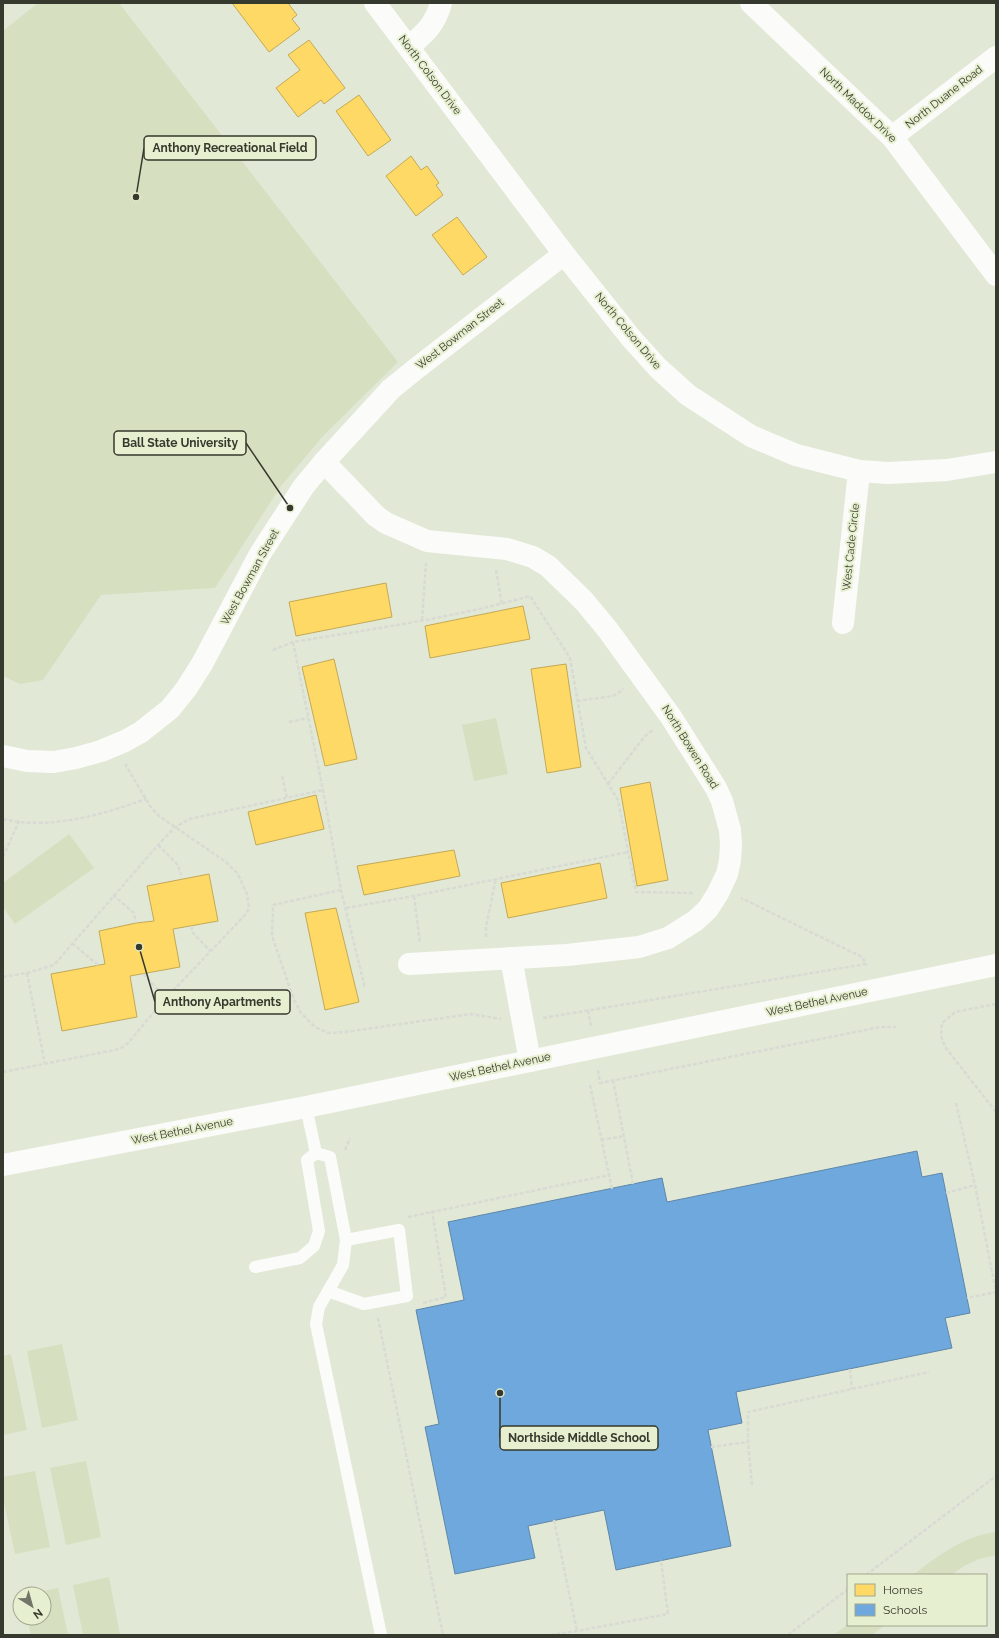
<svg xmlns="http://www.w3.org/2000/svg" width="999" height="1638" viewBox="0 0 999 1638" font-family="Raleway,sans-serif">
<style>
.green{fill:#d6dfc0}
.homes{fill:#ffd966;stroke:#c3a955}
.schools{fill:#6fa8dc;stroke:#5e87a8}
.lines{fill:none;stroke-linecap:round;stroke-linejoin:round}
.path{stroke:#d8dad4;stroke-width:2.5;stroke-dasharray:4 2;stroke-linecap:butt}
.service{stroke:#fbfcf9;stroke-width:12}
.minor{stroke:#fbfcf9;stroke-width:22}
.secondary{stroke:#fbfcf9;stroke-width:22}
.labels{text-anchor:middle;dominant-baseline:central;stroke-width:4;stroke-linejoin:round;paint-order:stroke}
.street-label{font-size:11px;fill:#36392d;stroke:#e6efcf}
.leader{fill:none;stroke:#36392d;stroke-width:1.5}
.callout-dot{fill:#36392d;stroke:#e6efcf;stroke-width:1.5}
.callout{fill:#e6efcf;stroke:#36392d;stroke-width:1.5}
.callout-label{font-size:12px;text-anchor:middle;font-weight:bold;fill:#36392d}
</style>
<rect width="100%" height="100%" fill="#e2e8d6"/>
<g class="green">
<polygon points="38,3 119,3 398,362 323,436 281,486 215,588 101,595 43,680 20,684 3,676 3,31"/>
<polygon points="496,718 508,774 474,781 462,725"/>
<polygon points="69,834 94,868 15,924 3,907 3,883"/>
<polygon points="62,1344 78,1420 42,1428 27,1351"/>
<polygon points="11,1354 27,1430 3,1435 3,1356"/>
<polygon points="86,1461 101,1537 66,1545 50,1468"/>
<polygon points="35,1471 50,1547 15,1554 3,1498 3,1477"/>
<path d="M996,1532v23l-17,4 -15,7 -13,9h-38c25,-19 50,-39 83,-43z"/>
<polygon points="109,1577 120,1635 83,1635 73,1585"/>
<polygon points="58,1588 68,1635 31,1635 27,1618 44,1618 44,1594 29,1594"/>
<polygon points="848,1624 848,1625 885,1625 872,1635 834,1635"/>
</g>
<g class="homes">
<polygon points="232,3 288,3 297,15 292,19 300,29 269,52"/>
<polygon points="309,40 345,88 324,104 321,100 298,117 276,88 300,70 288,55"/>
<polygon points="359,95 391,140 368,156 336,111"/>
<polygon points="411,156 421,170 427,166 439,183 436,185 443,195 416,216 386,176"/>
<polygon points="457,217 487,257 463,275 432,235"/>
<polygon points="386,583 392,617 296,636 289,602"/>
<polygon points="523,606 530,639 430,658 425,626"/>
<polygon points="334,659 357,759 325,766 302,667"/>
<polygon points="566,664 581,767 547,773 531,669"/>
<polygon points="650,782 668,880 637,886 620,788"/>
<polygon points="316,795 324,829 256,845 248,812"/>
<polygon points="454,850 460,876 364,895 357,866"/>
<polygon points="600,863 607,898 508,918 501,883"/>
<polygon points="209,874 218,921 173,929 180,967 130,976 137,1017 62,1031 51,974 105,964 99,931 136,923 154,921 147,886"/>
<polygon points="336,908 359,1002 325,1010 305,913"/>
</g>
<polygon class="schools" points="917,1151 922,1177 942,1173 970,1313 945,1318 952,1348 736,1392 742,1423 708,1430 731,1546 616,1570 604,1510 528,1526 535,1558 455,1574 425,1427 439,1424 416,1310 464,1300 448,1222 662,1178 667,1202"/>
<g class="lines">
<g class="path">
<polyline points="496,570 502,604"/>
<polyline points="422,620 426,563"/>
<polyline points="293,642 323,790 341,890 365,988"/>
<path d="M273,650l20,-8c79,-13 160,-24 237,-46l40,62 16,90 32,52 18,92 57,1"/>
<polyline points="577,701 613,696 624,689"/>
<polyline points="289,722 308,718"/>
<polyline points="282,776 287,798"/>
<polyline points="608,784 645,736 653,730"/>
<path d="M3,819c48,11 98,-4 143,-20"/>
<polyline points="158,845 178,865 181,875"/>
<polyline points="3,857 19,821"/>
<polyline points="341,890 273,905 272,936 294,1000 301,1013 315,1027 328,1033 345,1032 471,1014 501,1019"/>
<polyline points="113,895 134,913 136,923"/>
<polyline points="414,896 420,943"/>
<polyline points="346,908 414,896 628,852"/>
<polyline points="191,926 193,933 210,951"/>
<polyline points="486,937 486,927 496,878"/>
<polyline points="72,943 98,965"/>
<polyline points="27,973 45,1064"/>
<polyline points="143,974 166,998"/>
<polyline points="3,977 27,973 54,965 158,845 174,828 189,819 323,790"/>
<polyline points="996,1004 955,1012 942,1023 941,1036 945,1047 996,1112"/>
<polyline points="588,1010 591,1027"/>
<polyline points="543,1018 866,964 862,957 741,898"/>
<polyline points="598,1070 600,1083 880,1027 896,1027"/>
<polyline points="3,1072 120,1049 128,1043 166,998 246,914 249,908 247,894 238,874 226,862 159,816 150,806 125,764"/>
<polyline points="613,1080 633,1184"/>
<polyline points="590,1085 612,1189"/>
<polyline points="956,1103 975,1185 996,1292 967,1298"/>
<polyline points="601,1140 624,1136"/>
<polyline points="345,1150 350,1138"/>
<polyline points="946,1193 975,1185"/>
<polyline points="408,1217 609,1175"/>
<polyline points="423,1303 446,1297 432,1211"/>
<polyline points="378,1318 443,1635"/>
<polyline points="850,1369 852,1389"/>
<polyline points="711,1447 748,1442"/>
<polyline points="752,1485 748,1442 748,1412 929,1372"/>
<polyline points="554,1520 577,1631"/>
<polyline points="866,1575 996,1476"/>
<polyline points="550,1635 577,1631 668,1614 661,1560"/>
<polyline points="788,1635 848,1589"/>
</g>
<g class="service">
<polyline points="306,1107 316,1153"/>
<polyline points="316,1153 330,1157 346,1240 343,1265 319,1307 316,1324 381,1635"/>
<polyline points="255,1267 300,1258 314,1246 319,1231 307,1160 316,1153"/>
<polyline points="328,1291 364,1304 407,1296 399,1230 346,1240"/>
</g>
<g class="minor">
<polyline points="375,3 564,254 631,338 658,368 688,395 751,436 796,455 859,471 888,473 947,470 996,462"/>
<polyline points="751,3 892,137 996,275"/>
<path d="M409,47c16,-14 26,-22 32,-44"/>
<polyline points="892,137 996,57"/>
<polyline points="324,462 376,516 386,523 427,541 507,549 533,557 548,566 584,601 608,630 671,717 716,788 722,801 730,830 731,845 730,860 727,874 718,893 708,909 695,921 668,938 639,947 567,955 409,964"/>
<polyline points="843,623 859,471"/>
<polyline points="3,756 27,761 54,762 76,758 101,751 125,741 141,732 170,709 186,689 202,664 260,554 304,486 324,462 391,389 417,368 564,254"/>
<polyline points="511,958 530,1061"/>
</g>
<polyline class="secondary" points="3,1165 306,1107 996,965"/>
</g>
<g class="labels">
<g class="street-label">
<text transform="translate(430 75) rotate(53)">North Colson Drive</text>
<text transform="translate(944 97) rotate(-38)">North Duane Road</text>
<text transform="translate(858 105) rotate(44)">North Maddox Drive</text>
<text transform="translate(628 331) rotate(50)">North Colson Drive</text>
<text transform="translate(460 334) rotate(-38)">West Bowman Street</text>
<text transform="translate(851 547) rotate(-84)">West Cade Circle</text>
<text transform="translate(250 577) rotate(-61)">West Bowman Street</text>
<text transform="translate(690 747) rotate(58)">North Bowen Road</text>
<text transform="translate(817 1002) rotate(-12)">West Bethel Avenue</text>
<text transform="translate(500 1067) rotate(-12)">West Bethel Avenue</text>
<text transform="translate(182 1131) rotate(-11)">West Bethel Avenue</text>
</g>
</g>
<path class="leader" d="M136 197L144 148M290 508L246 443M139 947L155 1002M500 1393L500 1438"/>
<g class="callout-dot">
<circle cx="136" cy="197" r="4"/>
<circle cx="290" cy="508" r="4"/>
<circle cx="139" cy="947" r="4"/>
<circle cx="500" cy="1393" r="4"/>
</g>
<g class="callout">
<rect x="144" y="136" width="172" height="24" rx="4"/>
<rect x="114" y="431" width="132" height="24" rx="4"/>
<rect x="155" y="990" width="135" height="24" rx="4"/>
<rect x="500" y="1426" width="158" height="24" rx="4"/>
</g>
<g class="callout-label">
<text x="230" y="152">Anthony Recreational Field</text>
<text x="180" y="447">Ball State University</text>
<text x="222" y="1006">Anthony Apartments</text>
<text x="579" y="1442">Northside Middle School</text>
</g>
<rect width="999" height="1638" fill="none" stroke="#36392d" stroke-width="8"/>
<rect x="847" y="1574" width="140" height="52" fill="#e6efcf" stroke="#a0a68e"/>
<rect x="855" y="1584" width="20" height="12" fill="#ffd966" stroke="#a0a68e"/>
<text x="883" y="1594" font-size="12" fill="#36392d">Homes</text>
<rect x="855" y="1604" width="20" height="12" fill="#6fa8dc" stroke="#a0a68e"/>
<text x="883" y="1614" font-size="12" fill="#36392d">Schools</text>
<g transform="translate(32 1606) rotate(143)"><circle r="19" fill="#e6efcf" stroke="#a0a68e"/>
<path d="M0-3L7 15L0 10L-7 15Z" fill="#727668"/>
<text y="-6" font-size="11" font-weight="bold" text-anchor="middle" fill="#36392d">N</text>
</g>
</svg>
